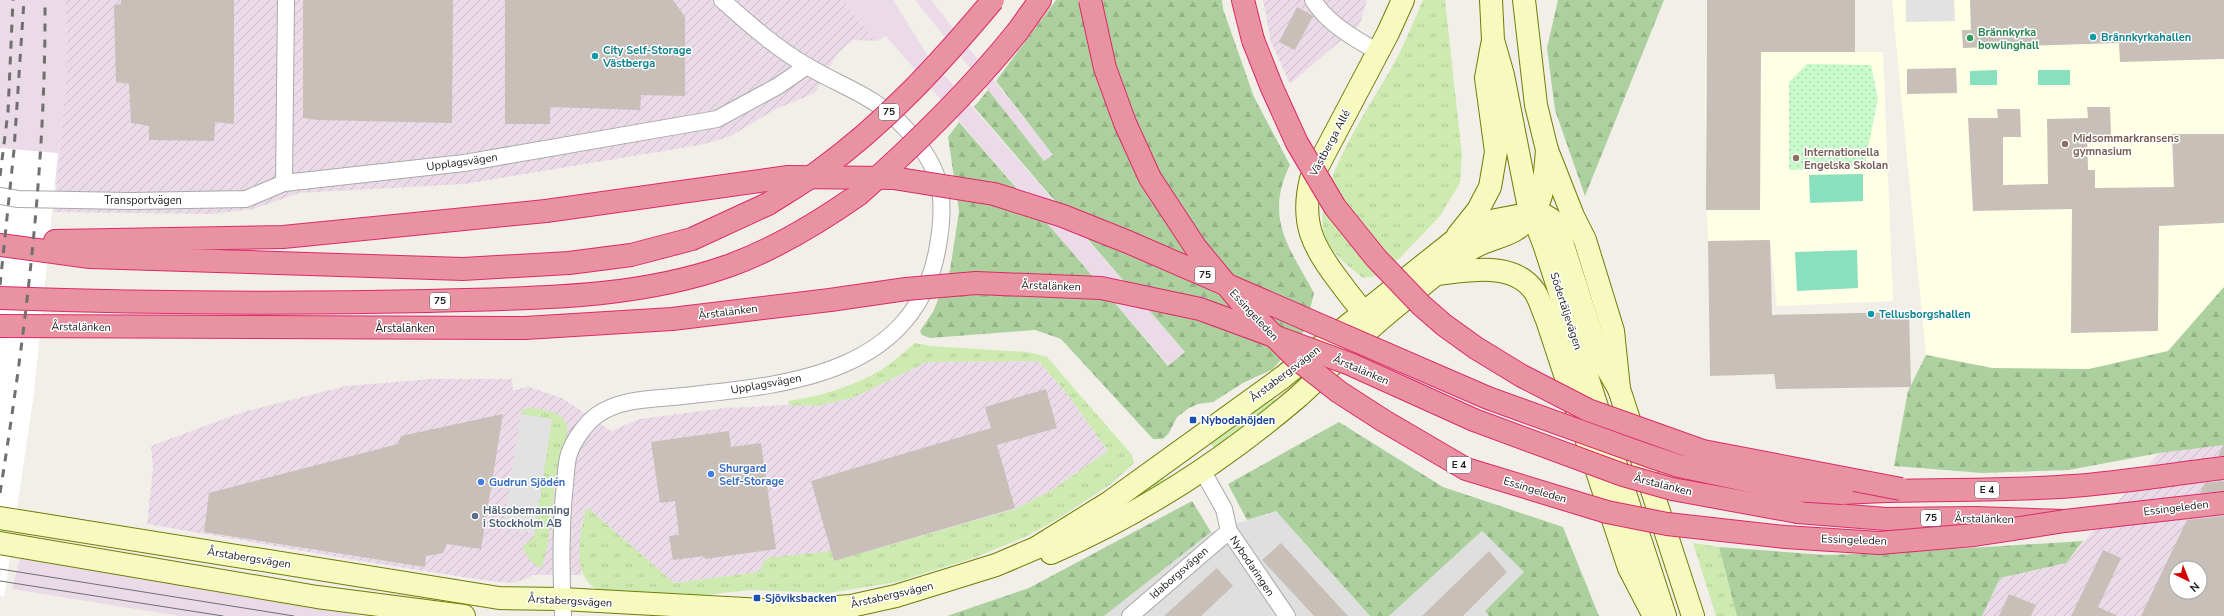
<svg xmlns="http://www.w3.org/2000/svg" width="2224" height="616" viewBox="0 0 2224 616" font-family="'Nunito Sans',sans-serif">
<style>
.residential{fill:#e0dfdf}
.industrial{fill:url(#industrial-furrows);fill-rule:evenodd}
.education{fill:#ffffe5}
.railway{fill:#ebdbe8}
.grass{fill:url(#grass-tufts)}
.forest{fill:url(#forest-firs)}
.park{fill:url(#park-dots)}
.pitch{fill:#88e0be}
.parking{fill:#e2e2e2}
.pier{fill:#fff}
.building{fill:#c7bfb8;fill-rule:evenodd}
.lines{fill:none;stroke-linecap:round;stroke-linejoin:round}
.street-casing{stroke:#a9a9a9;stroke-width:18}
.secondary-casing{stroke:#707d05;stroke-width:24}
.highway-casing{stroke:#dc2a67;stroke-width:24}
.street{stroke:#fff;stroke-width:16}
.secondary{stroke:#f7fabf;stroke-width:22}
.highway{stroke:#e892a2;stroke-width:22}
.tram{stroke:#707070;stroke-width:1}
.rail{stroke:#707070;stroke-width:3;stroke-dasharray:8 8;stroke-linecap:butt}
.highway-bridge-casing{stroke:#dc2a67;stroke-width:24;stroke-linecap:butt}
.highway-bridge{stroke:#e892a2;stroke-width:22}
.culture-dot{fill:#0f9aa8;stroke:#fff;stroke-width:1.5}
.leisure-dot{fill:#2e9e5b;stroke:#fff;stroke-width:1.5}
.education-dot{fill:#8d6e63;stroke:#fff;stroke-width:1.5}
.transit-dot{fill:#1a4fb4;stroke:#fff;stroke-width:1.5}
.shop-dot{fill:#3f7fe0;stroke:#fff;stroke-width:1.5}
.service-dot{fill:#5c6f8a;stroke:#fff;stroke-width:1.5}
.labels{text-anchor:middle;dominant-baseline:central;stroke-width:3;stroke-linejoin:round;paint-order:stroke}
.shield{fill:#fff;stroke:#646464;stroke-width:1}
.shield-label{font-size:10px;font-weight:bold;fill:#222}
.leisure-label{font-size:11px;font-weight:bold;fill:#27864d;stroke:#fff;text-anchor:start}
.culture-label{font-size:11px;font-weight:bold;fill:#0d838f;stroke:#fff;text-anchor:start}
.education-label{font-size:11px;font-weight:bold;fill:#785e54;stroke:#fff;text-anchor:start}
.street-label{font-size:11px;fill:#222;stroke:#fff}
.transit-label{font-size:11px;font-weight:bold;fill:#164399;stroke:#fff;text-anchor:start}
.shop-label{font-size:11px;font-weight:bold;fill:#366cbe;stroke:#fff;text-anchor:start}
.service-label{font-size:11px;font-weight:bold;fill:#4e5e75;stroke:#fff;text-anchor:start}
</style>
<defs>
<pattern id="industrial-furrows" width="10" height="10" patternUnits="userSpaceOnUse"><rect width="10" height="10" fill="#ebdbe8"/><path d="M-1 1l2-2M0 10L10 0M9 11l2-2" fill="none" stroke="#c9bcc7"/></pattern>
<pattern id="grass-tufts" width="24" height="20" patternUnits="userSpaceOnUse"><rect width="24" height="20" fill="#cdebb0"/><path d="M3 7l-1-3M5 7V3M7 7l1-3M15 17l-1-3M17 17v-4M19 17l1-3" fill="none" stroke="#b0c997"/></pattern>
<pattern id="forest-firs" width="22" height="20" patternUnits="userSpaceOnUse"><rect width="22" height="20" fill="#add19e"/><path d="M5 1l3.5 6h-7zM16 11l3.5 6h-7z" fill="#95b388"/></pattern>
<pattern id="park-dots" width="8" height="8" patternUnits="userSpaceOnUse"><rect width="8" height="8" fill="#c8facc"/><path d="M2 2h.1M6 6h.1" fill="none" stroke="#acd6af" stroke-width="1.8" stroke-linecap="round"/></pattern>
</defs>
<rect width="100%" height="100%" fill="#f2efe9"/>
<g class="residential">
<polygon points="1276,511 1370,616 1104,616 1211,532"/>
<polygon points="1482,531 1524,572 1485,611 1489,616 1389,616"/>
</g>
<g class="industrial">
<polygon points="66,0 842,0 877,41 853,40 837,54 815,93 776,109 729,137 700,145 465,184 299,193 253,209 210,214 54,212 67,69"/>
<polygon points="1263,0 1367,0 1360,24 1290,84 1271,42"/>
<polygon points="1039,361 1068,395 1108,451 1052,490 1015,509 834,561 831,552 759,572 674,583 588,508 585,511 581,531 580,553 582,575 534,575 514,583 489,581 373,563 147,524 153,469 151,446 243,412 346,386 431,379 512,379 513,390 529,387 562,398 611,431 640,419 725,408 789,405 817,406 852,398 927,362"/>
<path d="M2224,444v172h-242l18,-38 66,-15 93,-110zM2176,568h24v24h-24z"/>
</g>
<g class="education">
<polygon points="1707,0 1855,0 1855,52 1883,52 1893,301 1777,306 1770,240 1708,241 1705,106"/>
<polygon points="1892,0 2224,0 2224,287 2168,351 2089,369 1992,368 1926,355"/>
</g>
<g class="railway">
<polygon points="0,0 66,0 67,69 56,185 0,182"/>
<polygon points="842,0 893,0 928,56 1185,352 1169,366 1072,252 886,36 877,41"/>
<polygon points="915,0 931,0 1053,155 1045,162"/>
<polygon points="20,557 152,570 361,616 179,616 12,589"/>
</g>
<g class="grass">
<path d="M1423,0h22l17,156 -2,27 -20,33 -39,41 -25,19 -13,2c-13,-10 -28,-22 -36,-37 -23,-45 50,-144 71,-185 9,-18 17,-38 25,-56z"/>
<path d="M915,343l15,3 98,6 19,5 85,98 2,8 -23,21 -52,34 -32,18 -51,21 -79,25 -68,11 -79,-3 -63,7 -86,-6c-31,-12 -21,-55 -16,-80l3,-3 86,75 85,-11 7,-14 65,-7 3,10 181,-52 37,-19 56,-39 -40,-56 -29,-34 -112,1 -75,36 -35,8 -28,-1 -1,-4c33,-5 64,-14 93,-31 12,-8 23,-18 34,-27z"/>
<polygon points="1273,399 1277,400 1276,402 1215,449 1207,440 1221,430 1243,420"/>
<path d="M530,408c12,1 33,3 37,18 2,12 -7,27 -9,39 -6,29 -6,78 -17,103 -10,-3 -14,-13 -19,-21l12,-10 18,-118 -31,-5 1,-4z"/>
<polygon points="1163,476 1166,481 1107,514"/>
<polygon points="1693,543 1719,547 1737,616 1716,616"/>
</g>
<g class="forest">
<path d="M1056,0h166l1,9 31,88 36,68c-26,53 -1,82 24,128l-9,37 -32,39 -30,14 -30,19 -15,2 -9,4 -12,9 -8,16 -6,6h-10l-92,-100 -26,-9 -105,8 -8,-3 -2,-4 13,-19 17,-42 9,-59 -11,-74 11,-15 113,130 96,114 17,-14 -211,-245 14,-17 56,71 9,-6 -57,-74z"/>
<polygon points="1558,0 1664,0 1585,196 1555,110 1547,48"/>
<polygon points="2224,287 2224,445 2159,453 2069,470 1983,473 1894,466 1908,391 1926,355 1992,368 2089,369 2168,351"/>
<polygon points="1339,422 1443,487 1563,527 1599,616 1489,616 1485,611 1524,572 1482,531 1389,616 1370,616 1276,511 1247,520 1228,484"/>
<polygon points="1192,501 1211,532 1104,616 947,616 1029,588"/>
<polygon points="2083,541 2066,563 2000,578 1982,616 1737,616 1719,547 1825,555 1888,553"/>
</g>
<polygon class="park" points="1807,64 1871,65 1878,99 1864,167 1789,170 1789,82"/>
<g class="pitch">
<polygon points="1997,70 1997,85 1970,85 1970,71"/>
<rect x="2038" y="70" width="32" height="15"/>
<polygon points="1863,174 1863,201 1810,203 1809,175"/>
<polygon points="1857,250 1858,288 1797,291 1795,252"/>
</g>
<g class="parking">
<polygon points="1906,0 1954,0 1955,21 1906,22"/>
<polygon points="521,414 552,419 534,533 503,528"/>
</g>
<polygon class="pier" points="0,148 58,153 34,393 4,597 0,596"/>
<g class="building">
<polygon points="121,0 234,0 234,124 215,122 214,141 149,140 149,126 131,123 129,84 116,82 114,5 121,4"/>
<polygon points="303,0 453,0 452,123 318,120 303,118"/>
<polygon points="505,0 673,0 685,17 685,96 641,95 640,110 550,107 550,124 505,124"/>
<polygon points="1707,0 1855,0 1855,52 1761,52 1760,210 1706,210"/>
<polygon points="1970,0 2224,0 2224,59 2120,62 2119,43 1963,48 1962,30 1971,30"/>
<polygon points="1297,7 1313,16 1295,50 1279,42"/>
<polygon points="1956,68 1957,93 1907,94 1907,69"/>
<polygon points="2087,107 2110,107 2111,135 2087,135 2088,170 2095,170 2095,188 2174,187 2172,134 2224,134 2224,223 2159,226 2158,331 2071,333 2072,209 1973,211 1968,118 1998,118 1997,109 2020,109 2021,137 2003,137 2003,185 2048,184 2047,119 2088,118"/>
<polygon points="1770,240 1772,315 1909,312 1911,387 1776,389 1774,374 1710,376 1708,241"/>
<polygon points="1046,389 1057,428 997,445 1015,508 834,561 811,481 991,428 985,407"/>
<polygon points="503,414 481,549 447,544 443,553 426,556 425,567 204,532 209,493 398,444 401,436"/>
<polygon points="729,431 731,447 761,443 776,549 705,559 704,556 673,560 669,536 679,535 675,501 660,503 651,442"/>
<polygon points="2224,444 2224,456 2218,456"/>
<polygon points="2224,481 2224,491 2200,493 2205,483"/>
<path d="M2224,516v100h-83l46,-96zM2176,568h24v24h-24z"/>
<polygon points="1281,543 1348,616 1314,616 1262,560"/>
<polygon points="2103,550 2121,558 2098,607 2118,616 2071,616"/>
<polygon points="1489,551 1507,572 1463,616 1422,616"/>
<polygon points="1217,568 1233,586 1201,616 1164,616"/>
<polygon points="2009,594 2036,605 2031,616 1999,616"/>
</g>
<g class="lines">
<defs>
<g id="street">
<path d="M1313,0c14,23 42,39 65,52"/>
<polyline points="284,183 286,0"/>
<polyline points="0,196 18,199 130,201 246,199 284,183 464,163 717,119 778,86 807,66"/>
<polyline points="1202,470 1224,509 1229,531 1287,616"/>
<path d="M563,616c-2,-44 -3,-88 2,-132 1,-9 1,-21 4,-30 4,-13 17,-31 28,-39 24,-17 58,-16 86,-19 103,-11 230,-21 254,-145 10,-52 6,-82 -31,-122 -30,-33 -62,-41 -99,-63 -31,-18 -58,-42 -85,-66"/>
<polyline points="1130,616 1229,531"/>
</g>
<g id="secondary">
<polyline points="1491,0 1493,40 1503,75 1528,203 1544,244 1665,616"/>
<polyline points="1524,0 1536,105 1547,150 1573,216 1585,240 1613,331 1619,389 1693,616"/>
<polyline points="1458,235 1478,210 1490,187 1496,152 1486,78 1492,45"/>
<path d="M1436,274c31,-3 78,-14 99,18 5,8 8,19 12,28l82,248 24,46"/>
<path d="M1374,324c-12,-13 -24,-28 -35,-43 -26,-34 -39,-58 -28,-102l77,-146 15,-33"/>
<polyline points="0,518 499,598 562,599 781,611 851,606 896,596 996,565 1036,548 1110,502 1283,377 1455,240 1496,220 1533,213 1544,215 1552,220 1561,239 1596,349 1619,389"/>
<polyline points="0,543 317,597 464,616"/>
<path d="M1051,553c90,-39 173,-93 248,-157 25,-23 49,-48 75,-71 19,-17 41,-34 61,-50 15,-12 32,-26 50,-33 21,-8 33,-9 47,-28 13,-17 13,-43 15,-64"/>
</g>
<g id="highway">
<polyline points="1243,0 1253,40"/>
<polyline points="1018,31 1040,0"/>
<polyline points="55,241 283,237 546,211"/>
<polyline points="0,245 90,257 463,269 569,263 631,255 692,239 768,204"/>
<path d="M0,298c143,5 286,6 429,3 101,-3 205,-1 302,-36 46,-17 87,-42 127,-70"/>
<polyline points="0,326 525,328 672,319 830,300"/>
<path d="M1842,493c77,-5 154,-1 231,-7 50,-4 101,-12 151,-18"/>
<polyline points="1798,512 1886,519 1976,518 2065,521 2224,503"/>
</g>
</defs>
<use href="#street" class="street-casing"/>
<use href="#secondary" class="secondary-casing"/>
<use href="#highway" class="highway-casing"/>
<use href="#street" class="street"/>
<use href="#secondary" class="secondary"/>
<use href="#highway" class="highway"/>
<g class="tram">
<polyline points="0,569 294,616"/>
<polyline points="0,581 223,616"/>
</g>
<g class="rail">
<polyline points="0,176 8,112 13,0"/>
<polyline points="0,285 14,150 24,0"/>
<path d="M0,493c26,-163 46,-328 45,-493"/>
</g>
<defs>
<g id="highway-bridge">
<polyline points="1090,0 1105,68 1125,123 1150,178 1196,248 1244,306 1297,359 1339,392 1384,421 1466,469 1607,512 1667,524 1785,537 1879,543 1974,535 2065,521"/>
<polyline points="1253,40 1272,88 1297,143 1335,207 1376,258 1421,305 1444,325 1476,348 1522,376 1588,410 1703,451 1901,489"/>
<path d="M858,195c59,-52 111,-103 160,-164"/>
<path d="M768,204c17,-11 35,-21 51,-33 67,-48 122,-109 174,-171"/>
<polyline points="546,211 788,177 893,178 994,194 1063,216 1128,242 1488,398 1649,456 1679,466 1793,490 1842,493"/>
<polyline points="830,300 906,289 976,283 1101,288 1200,309 1350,364 1474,420 1623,475 1672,489 1798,512"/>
</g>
</defs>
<use href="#highway-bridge" class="highway-bridge-casing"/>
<use href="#highway-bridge" class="highway-bridge"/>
</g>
<g class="culture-dot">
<circle cx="2093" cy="37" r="4"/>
<circle cx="595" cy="56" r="4"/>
<circle cx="1871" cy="314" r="4"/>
</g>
<circle class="leisure-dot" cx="1970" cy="38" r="4"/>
<g class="education-dot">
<circle cx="2065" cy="144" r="4"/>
<circle cx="1796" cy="158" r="4"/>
</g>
<g class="transit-dot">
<rect x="1189" y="416" width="8" height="8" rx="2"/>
<rect x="753" y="594" width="8" height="8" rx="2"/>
</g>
<g class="shop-dot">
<circle cx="711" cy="474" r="4"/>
<circle cx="481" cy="482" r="4"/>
</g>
<circle class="service-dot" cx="475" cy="516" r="4"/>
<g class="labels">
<g class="shield">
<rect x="879" y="104" width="20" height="16" rx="3"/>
<rect x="1195" y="267" width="20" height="16" rx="3"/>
<rect x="430" y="293" width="20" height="16" rx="3"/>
<rect x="1447" y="457" width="24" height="16" rx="3"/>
<rect x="1975" y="482" width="24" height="16" rx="3"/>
<rect x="1921" y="510" width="20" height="16" rx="3"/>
</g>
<g class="shield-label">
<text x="889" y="112">75</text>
<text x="1205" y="275">75</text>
<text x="440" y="301">75</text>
<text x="1459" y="465">E 4</text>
<text x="1987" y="490">E 4</text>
<text x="1931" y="518">75</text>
</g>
<g class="leisure-label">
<text x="1978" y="32">Brännkyrka<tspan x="1978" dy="13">bowlinghall</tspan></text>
</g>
<g class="culture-label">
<text x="2101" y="37">Brännkyrkahallen</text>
<text x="603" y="50">City Self-Storage<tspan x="603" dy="13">Västberga</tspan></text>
<text x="1879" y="314">Tellusborgshallen</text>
</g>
<g class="education-label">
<text x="2073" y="138">Midsommarkransens<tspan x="2073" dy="13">gymnasium</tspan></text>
<text x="1804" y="152">Internationella<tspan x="1804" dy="13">Engelska Skolan</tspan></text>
</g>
<g class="street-label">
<text transform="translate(1330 143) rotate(-62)">Västberga Allé</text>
<text transform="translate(462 162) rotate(-8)">Upplagsvägen</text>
<text x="143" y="200">Transportvägen</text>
<text transform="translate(1051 286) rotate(2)">Årstalänken</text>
<text transform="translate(1566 311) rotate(72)">Södertäljevägen</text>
<text transform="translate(728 312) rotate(-7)">Årstalänken</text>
<text transform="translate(1254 315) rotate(47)">Essingeleden</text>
<text transform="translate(81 327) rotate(1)">Årstalänken</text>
<text x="405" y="328">Årstalänken</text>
<text transform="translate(1361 370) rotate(23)">Årstalänken</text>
<text transform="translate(1285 374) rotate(-37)">Årstabergsvägen</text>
<text transform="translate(766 384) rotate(-10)">Upplagsvägen</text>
<text transform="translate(1663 485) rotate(14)">Årstalänken</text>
<text transform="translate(1535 490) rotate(17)">Essingeleden</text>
<text transform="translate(2176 508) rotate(-7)">Essingeleden</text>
<text transform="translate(1984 519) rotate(1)">Årstalänken</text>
<text transform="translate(1854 540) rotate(2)">Essingeleden</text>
<text transform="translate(249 558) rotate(9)">Årstabergsvägen</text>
<text transform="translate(1252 566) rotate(56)">Nybodaringen</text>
<text transform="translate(1179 573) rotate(-41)">Idaborgsvägen</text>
<text transform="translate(892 595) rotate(-13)">Årstabergsvägen</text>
<text transform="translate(570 601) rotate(3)">Årstabergsvägen</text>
</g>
<g class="transit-label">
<text x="1201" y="420">Nybodahöjden</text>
<text x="765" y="598">Sjöviksbacken</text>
</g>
<g class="shop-label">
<text x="719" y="468">Shurgard<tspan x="719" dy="13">Self-Storage</tspan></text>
<text x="489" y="482">Gudrun Sjödén</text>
</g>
<g class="service-label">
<text x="483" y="510">Hälsobemanning<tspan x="483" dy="13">i Stockholm AB</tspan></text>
</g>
</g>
<g transform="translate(2188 580) rotate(137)"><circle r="19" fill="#ffffff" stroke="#a7a7a7"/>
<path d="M0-3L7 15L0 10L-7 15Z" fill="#d40000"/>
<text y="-6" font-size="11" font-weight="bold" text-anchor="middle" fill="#222222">N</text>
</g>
</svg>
